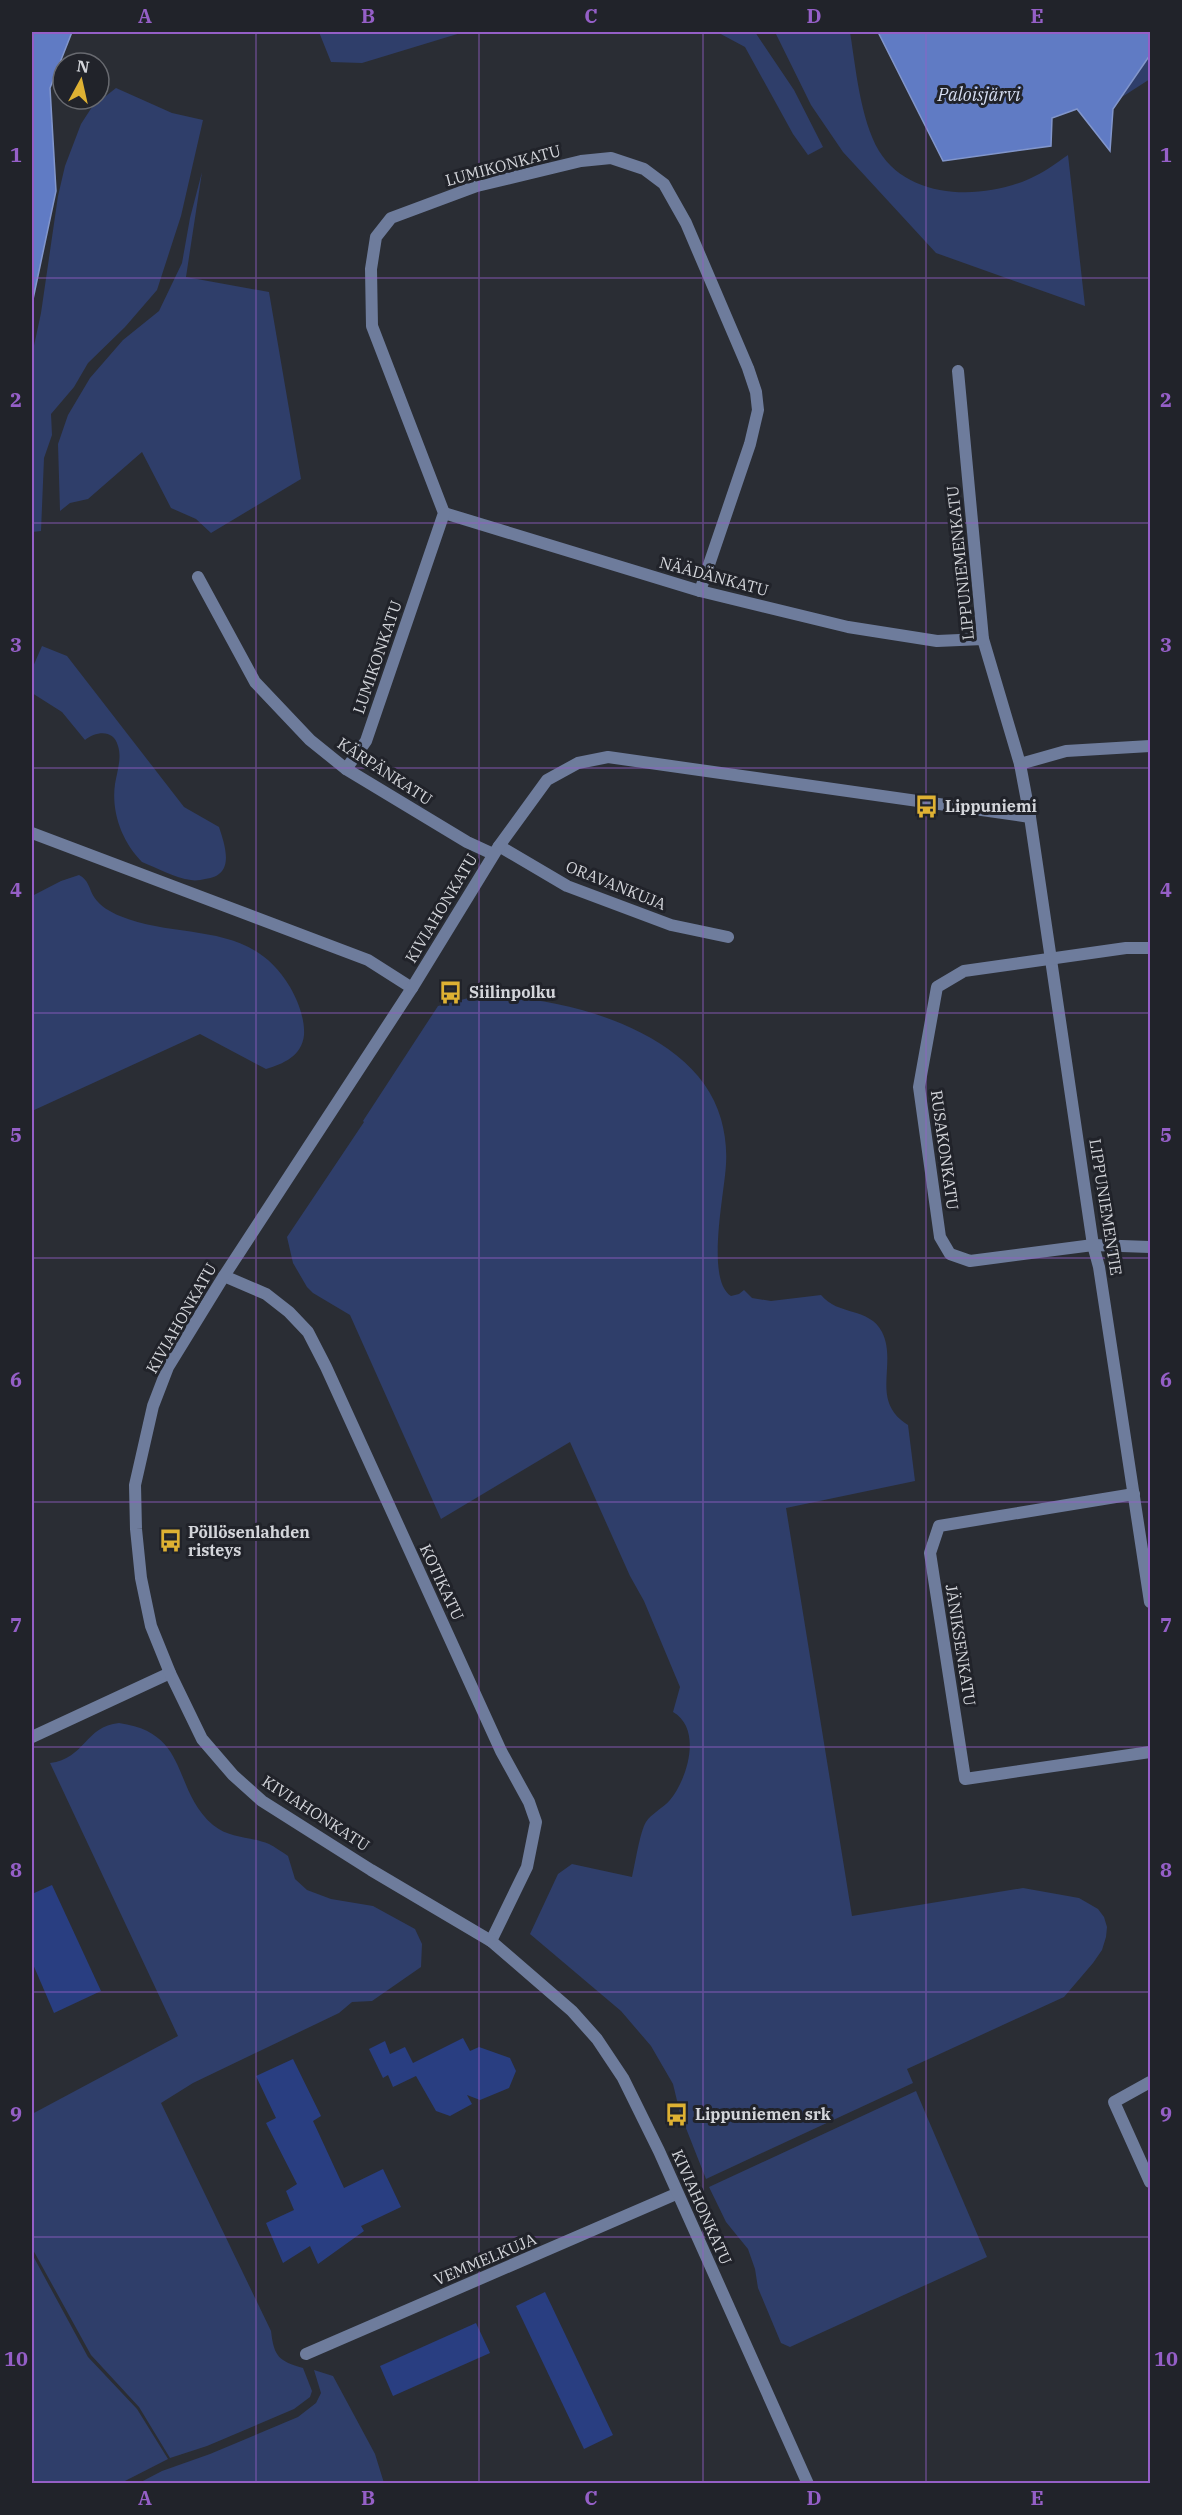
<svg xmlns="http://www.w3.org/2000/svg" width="1182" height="2515" viewBox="0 0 1182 2515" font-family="'IBM Plex Serif',serif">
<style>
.green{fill:#2f3e6a}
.water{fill:#607bc4;stroke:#8296cb;stroke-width:1.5}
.building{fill:#293e81}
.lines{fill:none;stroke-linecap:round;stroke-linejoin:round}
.minor{stroke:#6e7c9c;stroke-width:12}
.grid{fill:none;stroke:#955fc7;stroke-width:1.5;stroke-opacity:0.55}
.labels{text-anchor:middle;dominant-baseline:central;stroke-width:6;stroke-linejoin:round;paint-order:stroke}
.street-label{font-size:16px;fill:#d3d5da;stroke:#21232a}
.poi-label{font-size:16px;font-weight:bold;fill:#d3d5da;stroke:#21232a;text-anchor:start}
.water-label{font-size:18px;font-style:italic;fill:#d4dcf0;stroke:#21232a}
.neatline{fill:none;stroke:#955fc7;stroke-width:2}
.grid-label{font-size:20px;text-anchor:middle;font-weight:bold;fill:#955fc7}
</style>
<rect width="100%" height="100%" fill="#2a2d34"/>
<g class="green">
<polygon points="319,32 464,32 362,63 331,62"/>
<polygon points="717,32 755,32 794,90 823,147 808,155 793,134 745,47"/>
<path d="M775,32h75c6,37 10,86 29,119 30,49 103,49 150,28 14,-6 26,-15 39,-24l17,151 -149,-53 -93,-101 -32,-47z"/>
<polygon points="1150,55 1150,79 1122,97"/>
<polygon points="116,88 172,113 203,120 181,216 157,290 125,327 88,363 74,387 51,414 52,435 44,458 41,531 32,532 32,355 41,313 58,196 65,166 81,124 92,107"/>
<polygon points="202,172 186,277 269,292 301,479 211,533 196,519 171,508 142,452 88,499 70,503 60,511 58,444 68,415 90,378 123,340 159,311 182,263 190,218"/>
<path d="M42,646l25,10 117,151 35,20c7,21 16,49 -14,52 -4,1 -10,2 -14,1 -16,-2 -34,-12 -49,-18 -20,-20 -31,-50 -27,-78 2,-12 7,-26 3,-38 -4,-17 -22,-15 -33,-6l-23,-28 -30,-19v-24z"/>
<path d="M79,875c10,5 10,14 15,22 6,9 16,15 26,19 61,25 130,3 170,71 8,14 15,32 14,48 -2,21 -21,29 -38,34l-66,-35 -168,77v-215l29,-15z"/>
<path d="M476,996c80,-2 220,32 245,123 4,14 6,30 5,45 -1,27 -21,116 5,132l8,-2 5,-4 8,8 19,3 50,-6c17,21 48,12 61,37 16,32 -13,69 26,93l7,56 -129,27 66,408 171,-28 56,10 19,11 6,8 3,10 -1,10 -4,13 -9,13 -29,34 -157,72 6,14 -207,96 -26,-66 -7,-29 -22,-38 -30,-35 -91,-77 28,-60 14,-10 60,13c3,-12 8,-46 14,-55 5,-8 17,-14 24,-22 17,-20 33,-71 3,-88l7,-25 -36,-86 -14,-25 -60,-134 -129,77 -91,-204 -37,-22 -6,-6 -14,-24 -6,-26 77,-115 -1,-1 75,-115z"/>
<path d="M119,1723c72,10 52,66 94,102 17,14 37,11 56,19 6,3 13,8 19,12l7,23 12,11 24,9 42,7 42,23 7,15 -1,23 -49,34 -20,1 -13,11 -146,70 -32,20 110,228c3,26 8,30 32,37l9,23 -2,6 -16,12 -87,37 -37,12 -31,-51 -48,-52 -59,-107v-134l146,-78 -128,-273c35,-4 35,-37 69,-40z"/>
<polygon points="916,2091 987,2257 790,2347 781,2343 758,2288 755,2269 748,2249 726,2222 709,2187"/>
<polygon points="32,2254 88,2357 137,2409 168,2459 121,2483 32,2483"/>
<polygon points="314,2370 333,2376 375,2454 384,2483 139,2483 162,2471 210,2454 298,2417 316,2403 321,2393"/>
</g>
<g class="water">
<polygon points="32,32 72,32 50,88 56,191 32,304"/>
<polygon points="878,32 1150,32 1150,55 1113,109 1110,151 1077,109 1052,118 1051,146 943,161"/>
</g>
<g class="building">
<polygon points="52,1885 101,1991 54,2013 32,1962 32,1894"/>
<polygon points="463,2038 470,2051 479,2047 510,2058 516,2071 509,2088 480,2100 467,2095 472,2104 450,2116 436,2111 416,2076 393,2087 388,2075 383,2078 369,2049 385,2041 390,2054 405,2047 413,2063"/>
<polygon points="293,2059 321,2116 313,2121 344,2188 383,2169 401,2207 361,2226 364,2231 318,2264 310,2246 283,2263 266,2223 294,2210 286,2191 297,2184 266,2123 276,2118 256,2076"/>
<polygon points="545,2292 613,2435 584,2449 516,2306"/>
<polygon points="476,2323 490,2353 393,2396 380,2366"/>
</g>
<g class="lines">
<g class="minor">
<polyline points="958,371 983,639 1020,764 1030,817 1093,1245 1099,1267 1150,1602"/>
<polyline points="444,513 700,591 848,627 937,641 983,639"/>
<polyline points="198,577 255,682 310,740 346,769 467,842 493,854"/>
<polyline points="1020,764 1066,751 1150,746"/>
<polyline points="346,769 366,741 444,513 372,326 371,269 376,237 391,218 477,186 581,161 611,158 644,169 664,184 686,223 748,368 756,392 758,410 750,444 700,591"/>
<polyline points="32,833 368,960 412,988"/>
<polyline points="499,846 567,886 671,925 728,937"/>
<polyline points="1150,948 1126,948 964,971 937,987 919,1087 940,1237 950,1254 970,1261 1093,1245 1150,1247"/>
<polyline points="224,1276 266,1294 289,1312 308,1332 326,1367 501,1751 529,1802 536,1822 527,1867 491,1941"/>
<polyline points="1134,1494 939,1526 930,1553 965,1779 1150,1752"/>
<polyline points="32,1737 170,1673"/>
<polyline points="1150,2082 1114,2102 1150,2182"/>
<polyline points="306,2354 676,2194"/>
<polyline points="808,2484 659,2151 623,2078 597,2039 572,2011 491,1941 371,1870 262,1801 233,1775 202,1739 170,1673 151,1626 141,1578 136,1529 135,1485 153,1406 168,1367 224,1276 412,988 499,846 547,780 578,763 608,757 1030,817"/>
</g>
</g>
<path class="grid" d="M256,32v2452M479,32v2452M703,32v2452M926,32v2452M32,278h1118M32,523h1118M32,768h1118M32,1013h1118M32,1258h1118M32,1502h1118M32,1747h1118M32,1992h1118M32,2237h1118"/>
<defs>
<symbol id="bus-bare" viewBox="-9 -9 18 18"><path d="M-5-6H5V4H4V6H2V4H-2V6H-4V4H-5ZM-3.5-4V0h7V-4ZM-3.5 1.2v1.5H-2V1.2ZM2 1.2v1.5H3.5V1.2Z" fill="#deb133" stroke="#21232a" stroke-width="2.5" paint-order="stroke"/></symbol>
</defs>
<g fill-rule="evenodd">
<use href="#bus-bare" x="910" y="790" width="33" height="33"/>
<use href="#bus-bare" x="434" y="976" width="33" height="33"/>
<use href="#bus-bare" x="154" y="1524" width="33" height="33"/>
<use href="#bus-bare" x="660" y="2098" width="33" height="33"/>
</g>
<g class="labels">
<g class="street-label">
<text transform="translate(503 165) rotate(-15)">LUMIKONKATU</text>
<text transform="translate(960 563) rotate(-96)">LIPPUNIEMENKATU</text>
<text transform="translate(714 576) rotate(15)">NÄÄDÄNKATU</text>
<text transform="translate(377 657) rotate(-71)">LUMIKONKATU</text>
<text transform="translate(385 771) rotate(33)">KÄRPÄNKATU</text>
<text transform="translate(616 885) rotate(22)">ORAVANKUJA</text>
<text transform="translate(441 908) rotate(-59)">KIVIAHONKATU</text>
<text transform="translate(945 1150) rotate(82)">RUSAKONKATU</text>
<text transform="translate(1106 1207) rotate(81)">LIPPUNIEMENTIE</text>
<text transform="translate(181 1318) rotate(-60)">KIVIAHONKATU</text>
<text transform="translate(442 1582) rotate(65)">KOTIKATU</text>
<text transform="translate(961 1645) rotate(81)">JÄNIKSENKATU</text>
<text transform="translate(316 1813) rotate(33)">KIVIAHONKATU</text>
<text transform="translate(702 2207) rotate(66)">KIVIAHONKATU</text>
<text transform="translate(485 2259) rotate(-23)">VEMMELKUJA</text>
</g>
<g class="poi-label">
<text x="945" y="806">Lippuniemi</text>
<text x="469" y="992">Siilinpolku</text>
<text x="188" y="1532">Pöllösenlahden<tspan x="188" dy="18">risteys</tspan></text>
<text x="695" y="2114">Lippuniemen srk</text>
</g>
<g class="water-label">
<text x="979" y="94">Paloisjärvi</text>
</g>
</g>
<rect width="1182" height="2515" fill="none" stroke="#21232a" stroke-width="66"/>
<g transform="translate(81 81) rotate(8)"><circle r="28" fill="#21232a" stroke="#686a70" stroke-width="1.5"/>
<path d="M0-4.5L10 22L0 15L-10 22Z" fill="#deb133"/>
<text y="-9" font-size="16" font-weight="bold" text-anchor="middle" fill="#d3d5da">N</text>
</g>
<rect x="33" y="33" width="1116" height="2449" class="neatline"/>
<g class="grid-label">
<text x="145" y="23">A</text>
<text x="368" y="23">B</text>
<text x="591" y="23">C</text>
<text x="814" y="23">D</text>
<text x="1037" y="23">E</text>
<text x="16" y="162">1</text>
<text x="1166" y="162">1</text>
<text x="16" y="407">2</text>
<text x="1166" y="407">2</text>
<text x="16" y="652">3</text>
<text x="1166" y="652">3</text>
<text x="16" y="897">4</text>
<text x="1166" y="897">4</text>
<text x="16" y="1142">5</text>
<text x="1166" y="1142">5</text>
<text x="16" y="1387">6</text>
<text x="1166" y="1387">6</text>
<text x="16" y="1632">7</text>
<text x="1166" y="1632">7</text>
<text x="16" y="1877">8</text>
<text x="1166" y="1877">8</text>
<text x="16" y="2121">9</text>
<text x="1166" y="2121">9</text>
<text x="16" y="2366">10</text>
<text x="1166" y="2366">10</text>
<text x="145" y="2505">A</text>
<text x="368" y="2505">B</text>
<text x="591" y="2505">C</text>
<text x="814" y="2505">D</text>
<text x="1037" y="2505">E</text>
</g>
</svg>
